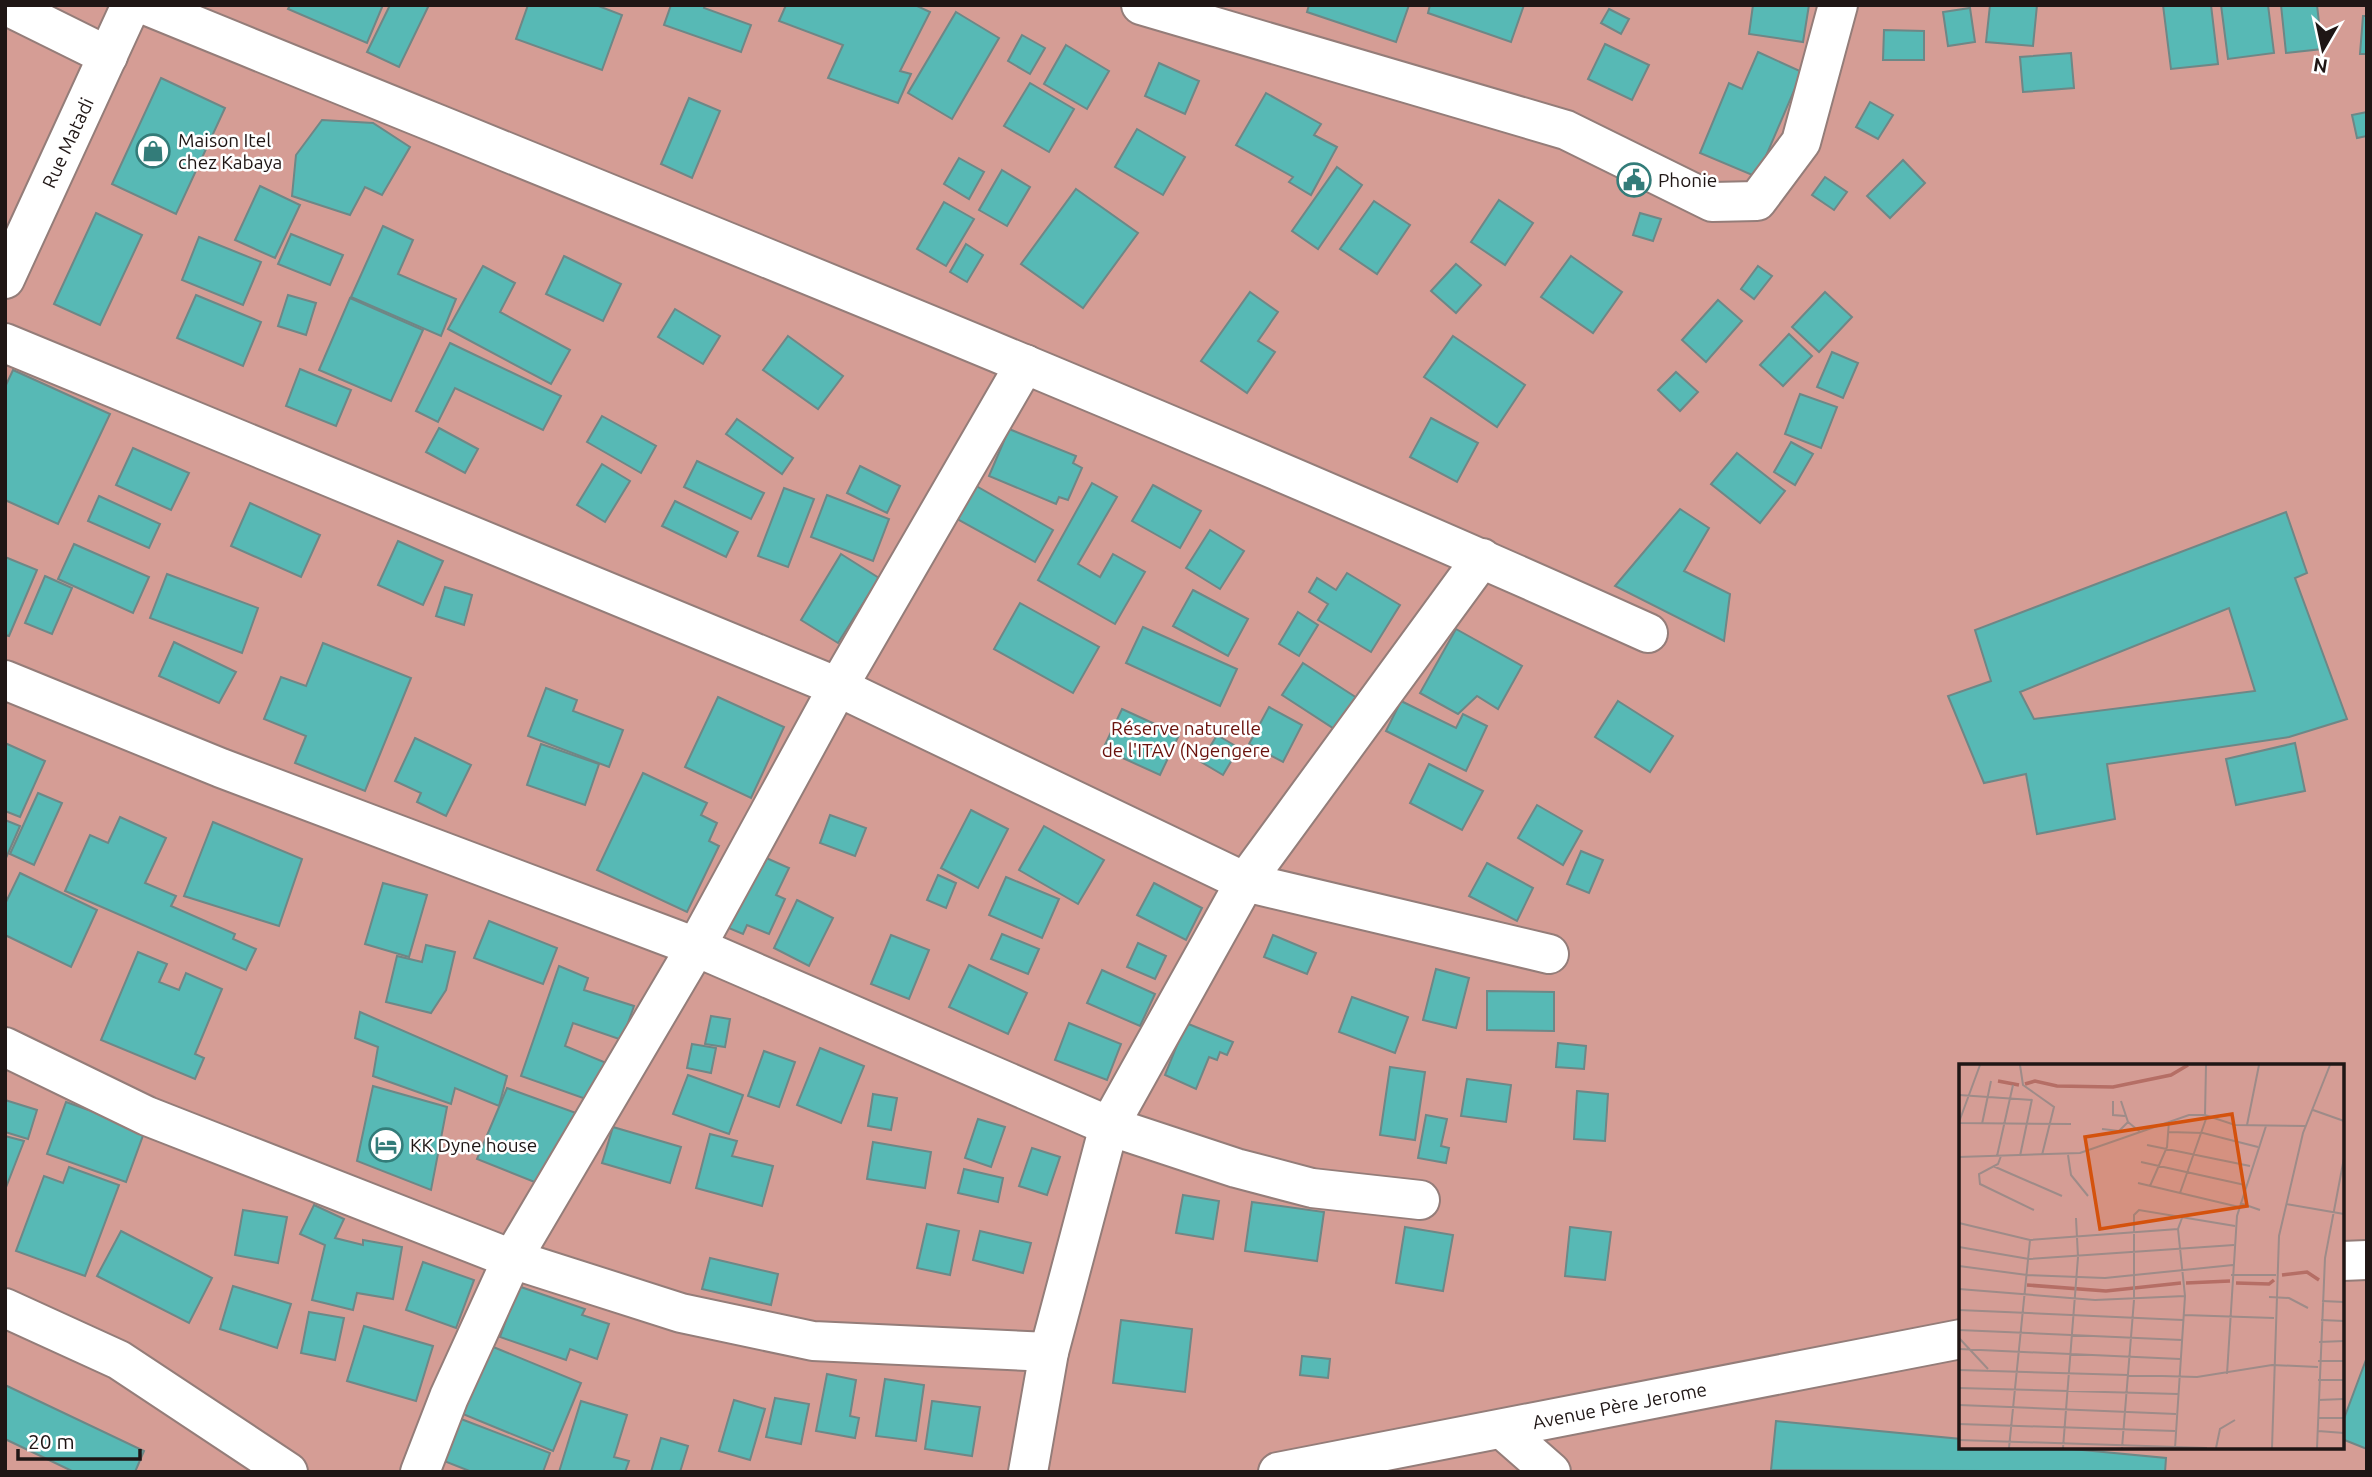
<svg xmlns="http://www.w3.org/2000/svg" width="2372" height="1477" viewBox="0 0 2372 1477" font-family="Ubuntu,sans-serif">
<style>
.green{fill:#d59d95;fill-rule:evenodd}
.building{fill:#57b9b5;stroke:#6e8786;stroke-width:2;fill-rule:evenodd}
.lines{fill:none;stroke-linecap:round;stroke-linejoin:round}
.minor-casing{stroke:#947d79;stroke-width:42}
.tertiary-casing{stroke:#947d79;stroke-width:42}
.minor{stroke:#fff;stroke-width:38}
.tertiary{stroke:#fff;stroke-width:38}
.labels{text-anchor:middle;dominant-baseline:central;stroke-width:5;stroke-linejoin:round;paint-order:stroke}
.poi-label{font-size:19px;fill:#1f1615;stroke:#fff;text-anchor:start}
.street-label{font-size:19px;fill:#1f1615;stroke:#fff}
.park-label{font-size:19px;fill:#6a120d;stroke:#fff}
.inset-river{fill:none;stroke:#b56e65;stroke-width:3.5}
.inset-road{fill:none;stroke:#9e8b88;stroke-width:2}
.view{fill:#d4520d;fill-opacity:0.15;stroke:#d4520d;stroke-width:3.5}
.inset-edge{fill:none;stroke:#1f1615;stroke-width:3.5}
</style>
<rect width="100%" height="100%" fill="#f3d9d5"/>
<path class="green" d="M5,5h2362v1467h-2362zM1961,1066h381v381h-381z"/>
<g class="building">
<polygon points="290,5 383,5 367,43 288,9"/>
<polygon points="390,5 429,5 399,67 367,52"/>
<polygon points="528,5 596,5 622,15 602,70 516,39"/>
<polygon points="671,5 705,5 704,8 751,25 741,52 664,25"/>
<polygon points="786,5 915,5 930,12 900,71 911,74 898,103 828,78 843,45 779,21"/>
<polygon points="1309,5 1409,5 1396,42 1307,12"/>
<polygon points="1430,5 1524,5 1511,42 1428,13"/>
<polygon points="1753,5 1809,5 1803,42 1749,34"/>
<polygon points="1990,5 2037,5 2033,46 1986,42"/>
<polygon points="2163,5 2211,5 2218,64 2171,69"/>
<polygon points="2221,5 2268,5 2274,53 2228,59"/>
<polygon points="2281,5 2317,5 2322,49 2286,53"/>
<polygon points="1970,8 1975,42 1948,46 1943,12"/>
<polygon points="1609,9 1629,19 1621,34 1601,23"/>
<polygon points="956,12 999,38 952,119 908,93"/>
<polygon points="2363,16 2367,16 2367,54 2360,54"/>
<polygon points="1884,30 1924,31 1924,60 1883,60"/>
<polygon points="1022,35 1045,48 1030,74 1008,61"/>
<polygon points="1605,44 1649,65 1632,100 1588,79"/>
<polygon points="1066,45 1109,71 1087,109 1044,84"/>
<polygon points="1758,52 1802,72 1757,177 1700,153 1729,83 1742,89"/>
<polygon points="2071,53 2074,88 2023,92 2020,57"/>
<polygon points="1159,63 1199,81 1185,114 1145,96"/>
<polygon points="161,78 225,108 176,214 112,184"/>
<polygon points="1030,83 1074,109 1049,152 1004,126"/>
<polygon points="1266,93 1321,124 1314,135 1337,147 1311,195 1289,182 1293,177 1236,145"/>
<polygon points="689,98 720,111 692,178 661,164"/>
<polygon points="1870,102 1893,115 1878,139 1856,127"/>
<polygon points="2367,112 2367,136 2357,138 2352,115"/>
<polygon points="322,120 373,123 410,147 382,195 365,187 350,215 292,196 296,155"/>
<polygon points="1137,129 1185,157 1163,195 1115,167"/>
<polygon points="959,158 984,172 969,199 944,184"/>
<polygon points="1903,160 1925,183 1890,218 1867,196"/>
<polygon points="1337,167 1362,185 1318,249 1292,231"/>
<polygon points="1002,170 1030,187 1007,226 979,210"/>
<polygon points="1825,177 1847,192 1834,210 1812,195"/>
<polygon points="260,186 300,205 275,258 235,240"/>
<polygon points="1076,189 1138,233 1083,308 1021,264"/>
<polygon points="1499,200 1533,223 1505,265 1471,242"/>
<polygon points="1374,201 1410,225 1377,274 1340,249"/>
<polygon points="944,202 974,219 946,266 917,249"/>
<polygon points="96,213 142,235 100,325 54,304"/>
<polygon points="1640,213 1661,219 1653,241 1633,235"/>
<polygon points="383,226 413,240 398,274 456,299 441,336 351,297"/>
<polygon points="291,234 343,255 330,285 278,264"/>
<polygon points="199,237 261,262 243,305 182,280"/>
<polygon points="966,244 983,255 967,282 950,272"/>
<polygon points="564,256 621,284 603,321 546,294"/>
<polygon points="1571,256 1622,292 1593,333 1541,297"/>
<polygon points="1456,264 1481,285 1456,313 1431,291"/>
<polygon points="483,266 515,283 500,312 570,350 551,384 448,329"/>
<polygon points="1758,266 1772,276 1754,299 1741,289"/>
<polygon points="1250,292 1278,312 1258,341 1275,352 1247,393 1201,361"/>
<polygon points="1825,292 1852,317 1819,352 1792,327"/>
<polygon points="196,295 261,322 243,366 177,338"/>
<polygon points="288,295 316,303 306,335 278,326"/>
<polygon points="350,298 423,330 391,401 319,370"/>
<polygon points="1718,300 1742,321 1706,362 1682,340"/>
<polygon points="675,309 720,336 703,364 658,337"/>
<polygon points="1789,334 1812,356 1783,386 1760,365"/>
<polygon points="788,336 843,376 818,409 763,370"/>
<polygon points="1453,336 1525,385 1497,427 1424,377"/>
<polygon points="450,343 561,396 543,430 455,388 438,422 416,411"/>
<polygon points="1832,352 1858,363 1843,398 1817,387"/>
<polygon points="300,369 351,390 336,426 286,406"/>
<polygon points="13,370 110,414 58,524 5,500 5,387"/>
<polygon points="1676,372 1698,392 1680,411 1658,390"/>
<polygon points="1800,394 1837,407 1821,448 1785,434"/>
<polygon points="602,416 656,446 641,473 587,442"/>
<polygon points="1431,418 1478,443 1457,482 1410,457"/>
<polygon points="737,419 793,458 782,474 726,434"/>
<polygon points="439,428 478,449 465,473 426,452"/>
<polygon points="1009,429 1076,456 1073,463 1082,468 1068,500 1059,497 1056,504 989,476"/>
<polygon points="1791,442 1813,454 1795,485 1774,472"/>
<polygon points="133,448 189,473 171,510 116,485"/>
<polygon points="1737,453 1785,491 1760,523 1711,484"/>
<polygon points="697,461 764,493 751,519 684,487"/>
<polygon points="602,464 630,481 605,522 577,505"/>
<polygon points="860,466 900,486 887,513 847,493"/>
<polygon points="971,483 1053,530 1035,562 952,516"/>
<polygon points="1092,483 1117,497 1078,564 1100,577 1113,554 1145,572 1115,624 1038,580"/>
<polygon points="1153,485 1201,511 1180,548 1132,521"/>
<polygon points="784,488 814,499 788,567 758,556"/>
<polygon points="827,495 889,519 873,561 811,537"/>
<polygon points="99,496 160,524 149,548 88,521"/>
<polygon points="675,501 738,532 726,557 662,526"/>
<polygon points="250,503 320,535 301,577 231,546"/>
<polygon points="1680,509 1709,528 1684,571 1730,594 1724,641 1615,586"/>
<path d="M2286,512l21,61 -12,5 52,141 -58,18 -182,27 8,55 -78,15 -11,-60 -42,9 -36,-87 43,-15 -16,-51zM2229,608l26,83 -221,28 -14,-27z"/>
<polygon points="1210,530 1244,551 1220,589 1186,568"/>
<polygon points="398,541 443,561 423,605 378,585"/>
<polygon points="74,544 149,577 133,613 58,579"/>
<polygon points="841,554 879,578 838,643 801,620"/>
<polygon points="5,557 37,570 9,636 5,635"/>
<polygon points="1347,573 1400,605 1371,652 1318,620 1328,604 1309,592 1317,578 1336,590"/>
<polygon points="167,574 258,608 242,653 150,618"/>
<polygon points="45,576 72,588 52,634 25,623"/>
<polygon points="445,587 472,595 464,625 436,616"/>
<polygon points="1193,590 1248,619 1228,656 1173,626"/>
<polygon points="1020,603 1099,647 1073,693 994,649"/>
<polygon points="1298,612 1318,625 1299,656 1279,644"/>
<polygon points="1143,627 1237,669 1220,706 1126,663"/>
<polygon points="1456,629 1522,666 1498,709 1477,696 1458,714 1420,693"/>
<polygon points="174,642 236,672 219,703 159,676"/>
<polygon points="323,643 411,678 365,791 295,763 306,736 264,719 281,677 306,686"/>
<polygon points="1303,663 1357,698 1336,730 1282,695"/>
<polygon points="546,688 577,700 573,711 623,730 609,767 528,736"/>
<polygon points="718,697 784,727 751,798 685,767"/>
<polygon points="1401,701 1456,728 1463,714 1487,726 1466,771 1386,731"/>
<polygon points="1618,701 1673,736 1650,772 1595,737"/>
<polygon points="1269,707 1302,725 1283,762 1249,744"/>
<polygon points="1122,709 1179,735 1160,775 1103,749"/>
<polygon points="1217,735 1239,748 1223,775 1201,762"/>
<polygon points="415,738 471,765 446,816 417,802 421,793 395,781"/>
<polygon points="5,743 45,761 20,817 5,811"/>
<polygon points="2295,743 2305,791 2236,805 2226,759"/>
<polygon points="541,744 599,764 585,805 527,785"/>
<polygon points="1429,764 1483,791 1462,830 1410,803"/>
<polygon points="643,773 707,803 701,815 717,823 709,841 719,846 687,912 597,870"/>
<polygon points="38,793 62,803 34,865 10,854"/>
<polygon points="1537,805 1582,831 1563,865 1518,838"/>
<polygon points="971,810 1008,829 978,888 941,868"/>
<polygon points="830,815 866,828 855,856 820,843"/>
<polygon points="120,817 166,838 145,883 176,896 171,906 235,934 233,939 256,949 246,970 65,891 90,835 108,843"/>
<polygon points="5,820 20,826 6,858 5,857"/>
<polygon points="213,822 302,859 279,926 184,896"/>
<polygon points="1044,826 1104,860 1078,904 1019,870"/>
<polygon points="1581,851 1603,860 1589,893 1567,884"/>
<polygon points="764,857 789,868 776,895 785,899 769,934 747,925 743,934 724,926"/>
<polygon points="1487,863 1533,888 1517,921 1469,896"/>
<polygon points="20,873 97,910 71,967 5,935 5,904"/>
<polygon points="938,875 956,883 946,908 927,900"/>
<polygon points="1006,877 1059,899 1042,938 989,915"/>
<polygon points="383,883 427,895 409,957 365,944"/>
<polygon points="1154,883 1202,908 1186,940 1137,915"/>
<polygon points="797,900 833,918 809,966 774,948"/>
<polygon points="489,921 557,948 543,984 474,958"/>
<polygon points="1002,934 1039,949 1028,974 991,959"/>
<polygon points="891,935 929,950 909,999 871,984"/>
<polygon points="1273,935 1316,953 1307,974 1264,957"/>
<polygon points="1138,943 1166,956 1155,979 1127,967"/>
<polygon points="426,945 455,952 446,990 431,1013 386,1002 397,956 422,962"/>
<polygon points="138,952 167,964 159,982 179,990 186,973 222,989 195,1054 204,1058 195,1079 101,1040"/>
<polygon points="969,965 1027,993 1008,1034 949,1007"/>
<polygon points="559,966 588,978 584,990 634,1006 622,1040 573,1023 565,1046 616,1067 600,1104 521,1076"/>
<polygon points="1436,969 1469,978 1456,1028 1423,1020"/>
<polygon points="1102,970 1155,994 1140,1026 1087,1003"/>
<polygon points="1487,991 1554,992 1554,1031 1487,1030"/>
<polygon points="1352,997 1408,1017 1395,1053 1339,1032"/>
<polygon points="360,1012 507,1076 499,1106 455,1088 451,1104 373,1076 378,1047 355,1038"/>
<polygon points="711,1016 730,1019 725,1047 705,1044"/>
<polygon points="1069,1023 1121,1044 1107,1080 1055,1060"/>
<polygon points="1186,1023 1233,1042 1227,1055 1220,1052 1217,1060 1209,1057 1196,1089 1165,1075"/>
<polygon points="1558,1043 1586,1046 1584,1069 1556,1067"/>
<polygon points="692,1044 716,1048 711,1073 687,1068"/>
<polygon points="820,1048 864,1066 841,1123 797,1105"/>
<polygon points="764,1051 795,1062 779,1107 748,1096"/>
<polygon points="1390,1067 1425,1072 1415,1140 1380,1135"/>
<polygon points="688,1075 743,1095 729,1134 673,1114"/>
<polygon points="1467,1079 1511,1085 1506,1122 1461,1116"/>
<polygon points="373,1086 447,1107 431,1190 357,1161"/>
<polygon points="507,1088 576,1113 537,1183 477,1159"/>
<polygon points="1577,1091 1608,1094 1605,1141 1574,1139"/>
<polygon points="873,1094 897,1098 891,1130 868,1126"/>
<polygon points="5,1100 37,1110 28,1139 5,1132"/>
<polygon points="66,1102 145,1130 126,1182 47,1154"/>
<polygon points="1426,1115 1447,1119 1441,1146 1449,1148 1446,1163 1418,1158"/>
<polygon points="978,1119 1005,1127 991,1167 965,1158"/>
<polygon points="613,1127 681,1147 670,1183 602,1163"/>
<polygon points="710,1134 737,1141 732,1156 773,1166 762,1206 696,1188"/>
<polygon points="5,1136 24,1141 5,1190"/>
<polygon points="873,1142 931,1152 925,1188 867,1179"/>
<polygon points="1032,1148 1060,1157 1047,1195 1019,1186"/>
<polygon points="69,1167 119,1185 85,1276 16,1251 44,1176 63,1183"/>
<polygon points="964,1169 1003,1178 998,1202 958,1193"/>
<polygon points="1183,1195 1219,1201 1213,1239 1176,1233"/>
<polygon points="1252,1202 1324,1212 1317,1261 1245,1251"/>
<polygon points="314,1205 344,1219 335,1238 363,1245 363,1240 402,1247 393,1299 357,1293 353,1310 312,1300 325,1245 300,1234"/>
<polygon points="243,1210 287,1217 278,1263 235,1255"/>
<polygon points="927,1224 959,1231 950,1275 917,1268"/>
<polygon points="1405,1227 1453,1235 1443,1291 1396,1283"/>
<polygon points="1570,1227 1611,1232 1605,1280 1565,1276"/>
<polygon points="121,1231 212,1278 189,1323 97,1276"/>
<polygon points="980,1231 1031,1243 1023,1273 973,1260"/>
<polygon points="710,1258 778,1274 771,1305 702,1289"/>
<polygon points="423,1262 474,1280 456,1328 406,1310"/>
<polygon points="233,1286 291,1304 277,1348 220,1329"/>
<polygon points="518,1286 585,1309 582,1315 609,1324 597,1359 570,1349 566,1360 500,1337"/>
<polygon points="309,1312 344,1318 335,1360 301,1353"/>
<polygon points="1121,1320 1192,1329 1185,1392 1113,1383"/>
<polygon points="364,1326 433,1346 416,1401 347,1381"/>
<polygon points="486,1344 581,1383 553,1451 458,1412"/>
<polygon points="1302,1356 1330,1359 1328,1378 1300,1375"/>
<polygon points="2367,1357 2367,1449 2342,1439 2342,1424"/>
<polygon points="827,1374 856,1380 850,1416 859,1418 855,1438 816,1431"/>
<polygon points="885,1379 924,1385 916,1441 876,1436"/>
<polygon points="5,1385 144,1451 135,1472 74,1472 5,1439"/>
<polygon points="775,1398 809,1404 801,1444 766,1437"/>
<polygon points="734,1400 765,1409 750,1460 719,1451"/>
<polygon points="581,1401 627,1415 614,1457 629,1461 625,1472 559,1472"/>
<polygon points="932,1401 980,1407 972,1456 925,1449"/>
<polygon points="461,1419 550,1453 543,1472 472,1472 444,1461"/>
<polygon points="1776,1421 1961,1439 1961,1447 2051,1447 2166,1458 2165,1472 1771,1470"/>
<polygon points="661,1438 688,1446 680,1472 651,1472"/>
</g>
<g class="lines">
<defs>
<g id="minor">
<polyline points="5,5 108,56"/>
<path d="M145,5c502,205 1008,405 1503,628"/>
<polyline points="1141,5 1566,130 1712,202 1757,201 1801,142 1838,5"/>
<path id="s1" d="M5,279l126,-274"/>
<polyline points="5,343 838,687 1245,882 1549,954"/>
<polyline points="5,680 221,768 696,947 1109,1126 1236,1168 1312,1188 1420,1200"/>
<polyline points="5,1047 147,1116 512,1259 681,1313 813,1341 1049,1352"/>
<polyline points="1502,1429 1551,1472"/>
<polyline points="420,1472 449,1397 512,1259 696,947 838,687 1025,364"/>
<polyline points="1028,1472 1049,1352 1109,1126 1245,882 1482,558"/>
</g>
<g id="tertiary">
<polyline points="2342,1261 2367,1260"/>
<polyline points="5,1308 119,1360 288,1472"/>
<path id="s2" d="M1278,1472l683,-133"/>
</g>
</defs>
<use href="#minor" class="minor-casing"/>
<use href="#tertiary" class="tertiary-casing"/>
<use href="#minor" class="minor"/>
<use href="#tertiary" class="tertiary"/>
</g>
<defs>
<symbol id="shop-ring" viewBox="-11 -11 22 22"><circle r="9.5" fill="#fff" stroke="#337c79" stroke-width="1.5"/><path d="M-5-2.5h2.3a2.7 3.5 0 0 1 5.4 0H5L5.5 6h-11ZM-1.5-2.5h3a1.5 2.3 0 0 0-3 0Z" fill="#337c79"/></symbol>
<symbol id="civic-ring" viewBox="-11 -11 22 22"><circle r="9.5" fill="#fff" stroke="#337c79" stroke-width="1.5"/><path d="M-.6-6.5H3V-4.5H.6V-3L4-1V1h2V6H-6V1h2V-1L-.6-3ZM-1.2 2.5V6h2.4V2.5Z" fill="#337c79"/></symbol>
<symbol id="hotel-ring" viewBox="-11 -11 22 22"><circle r="9.5" fill="#fff" stroke="#337c79" stroke-width="1.5"/><path d="M-6-4.5h1.5V1H6V5H4.5V3h-9V5H-6ZM-4 0a1.8 1.8 0 1 1 3.6 0ZM.5 0V-2.5h3Q6-2.5 6 0Z" fill="#337c79"/></symbol>
</defs>
<g fill-rule="evenodd">
<use href="#shop-ring" x="134" y="132" width="38" height="38"/>
<use href="#civic-ring" x="1615" y="161" width="38" height="38"/>
<use href="#hotel-ring" x="367" y="1126" width="38" height="38"/>
</g>
<g class="labels">
<g class="poi-label">
<text x="178" y="140">Maison Itel<tspan x="178" dy="22">chez Kabaya</tspan></text>
<text x="1658" y="180">Phonie</text>
<text x="410" y="1145">KK Dyne house</text>
</g>
<g class="street-label">
<text stroke="none"><textPath href="#s1" startOffset="150">Rue Matadi</textPath></text>
<text stroke="none"><textPath href="#s2" startOffset="348">Avenue Père Jerome</textPath></text>
</g>
<g class="park-label">
<text x="1186" y="728">Réserve naturelle<tspan x="1186" dy="22">de l'ITAV (Ngengere</tspan></text>
</g>
</g>
<g transform="translate(1959 1064)">
<rect width="385" height="385" fill="#f3d9d5"/>
<path d="M0,1h385v383h-385z" fill="#d59d95"/>
<path class="inset-river" d="M39,17l21,4M66,20l10,-3 22,5 56,1 58,-12 17,-10M323,211l25,-3 12,8M227,219l44,-2M277,219l33,1 5,-4M68,221l79,6 75,-8"/>
<path class="inset-road" d="M61,1l3,20 31,22 -12,48M0,31l73,5M154,37v14l12,1M162,37l7,21 12,10M354,46l31,11M246,51l1,-50M0,58l21,-57M0,59l112,1M23,60l9,-43M288,61l12,-60M143,65l17,2 9,-9M210,68l34,1 55,14M188,81l103,21M109,91l3,20 17,21M38,92l16,-71M42,92l-3,8 -19,10 1,10 54,26M61,92l12,-57M0,93l121,-4 109,-38h16l30,10 71,1M182,98l104,23M34,102l69,30M179,119l101,24M191,122l17,-39 2,-26M221,129l27,-77M281,139l20,7M327,140l58,10M0,159l71,17 148,-11M0,183l70,12 205,-14M0,202l68,9 78,3 128,-13M272,211h45M0,225l136,11 90,-4M310,233l20,1 19,10M363,237l22,1M0,246l224,10M225,251l90,3M362,256l23,1M0,266l223,10M0,274l29,31M360,278l25,-1M0,285l221,10M359,297h26M0,306l238,7 75,-12 46,2M268,310l10,-158 29,-90M359,316h26M0,324l219,6M359,336l26,-1M0,341l217,9M359,354h26M0,360l216,7M359,367l26,2M0,376l248,8M50,384l21,-208M104,384l15,-191 -2,-39M163,384l12,-148v-85l5,-5 96,16M216,384l10,-152 -7,-67 4,-11M257,384l4,-19 15,-9M313,384l7,-212 24,-103 27,-68M358,384l8,-190 19,-100"/>
<path class="view" d="M273,50l15,92 -147,23 -15,-92z"/>
<rect width="385" height="385" class="inset-edge"/>
</g>
<rect width="2372" height="1477" fill="none" stroke="#1f1615" stroke-width="14"/>
<g transform="translate(2323 49) rotate(189)" stroke="#ffffff" stroke-width="5" paint-order="stroke">
<path d="M0-5L12 26L0 18L-12 26Z" fill="#1f1615"/>
<text y="-10" font-size="19" font-weight="bold" text-anchor="middle" fill="#1f1615">N</text>
</g>
<path d="M18 1449v10h122v-10" fill="none" stroke="#1f1615" stroke-width="3.5"/>
<text x="28" y="1449" font-size="21" fill="#1f1615" stroke="#ffffff" stroke-width="5" paint-order="stroke">20 m</text>
</svg>
